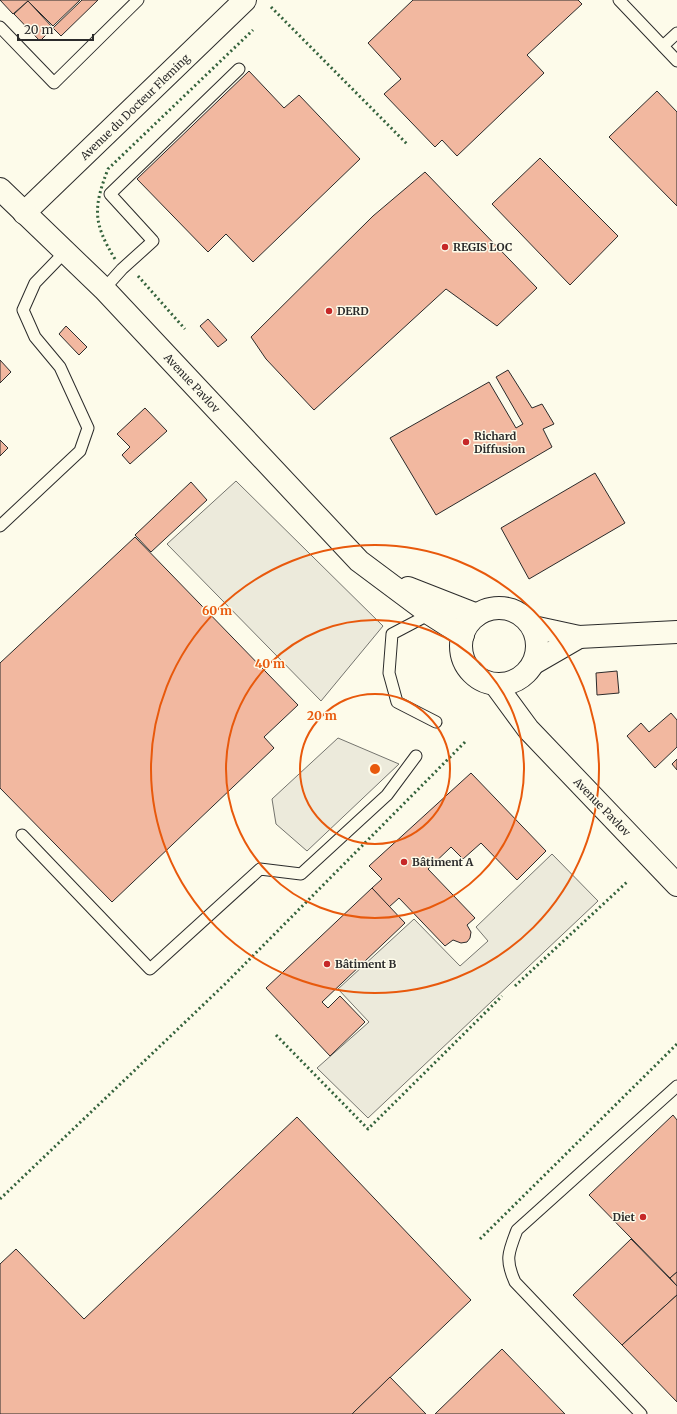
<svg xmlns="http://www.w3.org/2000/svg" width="677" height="1414" viewBox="0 0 677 1414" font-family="Merriweather,serif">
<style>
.parking{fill:#eceadb;stroke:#74746e}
.building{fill:#f2b8a0;stroke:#2b2b2b}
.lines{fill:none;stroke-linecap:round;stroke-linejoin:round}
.service-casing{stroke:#2b2b2b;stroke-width:13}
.minor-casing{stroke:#2b2b2b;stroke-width:24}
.tertiary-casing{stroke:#2b2b2b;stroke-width:24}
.service{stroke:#fdfbea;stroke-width:11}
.minor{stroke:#fdfbea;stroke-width:22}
.tertiary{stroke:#fdfbea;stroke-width:22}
.hedge{stroke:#34623c;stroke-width:3;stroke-dasharray:2 3;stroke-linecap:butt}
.ring{fill:none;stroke:#e8590c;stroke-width:2}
.poi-dot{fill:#c62828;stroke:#fdfbea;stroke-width:1.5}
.labels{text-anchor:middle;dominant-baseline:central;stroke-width:3;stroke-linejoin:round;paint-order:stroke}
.street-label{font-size:11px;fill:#2b2b2b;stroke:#fdfbea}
.poi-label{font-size:11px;font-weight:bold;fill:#2b2b2b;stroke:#fdfbea;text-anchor:start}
.centre{fill:#e8590c;stroke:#fdfbea;stroke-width:2}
.ring-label{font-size:12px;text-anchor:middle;font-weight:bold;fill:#e8590c;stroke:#fdfbea;stroke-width:3;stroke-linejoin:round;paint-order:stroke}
</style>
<rect width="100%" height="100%" fill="#fdfbea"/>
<g class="parking">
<polygon points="236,481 383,626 321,701 167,544"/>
<polygon points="338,738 399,764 307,851 276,824 272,799"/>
<polygon points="552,854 598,901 368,1118 317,1068 369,1022 338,989 414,919 460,966 488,941 476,927"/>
</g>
<g class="building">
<polygon points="0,0 80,0 53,26 28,1 13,14"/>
<polygon points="82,0 98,0 61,36 53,28"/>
<polygon points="413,0 578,0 582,4 527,55 544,73 457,156 442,140 435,147 384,94 401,79 368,43"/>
<polygon points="28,1 53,28 40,41 14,14"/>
<polygon points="249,71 284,108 299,95 360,159 253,262 226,234 208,252 137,179"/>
<polygon points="657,91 677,112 677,206 609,137"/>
<polygon points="540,158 618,236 570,285 492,204"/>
<polygon points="425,172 537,288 497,326 446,289 314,410 266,359 251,337 373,216"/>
<polygon points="208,319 227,340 218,347 200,326"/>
<polygon points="66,326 87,347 79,355 59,334"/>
<polygon points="0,360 11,372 0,383"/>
<polygon points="508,370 532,408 542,404 554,424 543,429 552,447 436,515 390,438 489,382 516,428 523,424 496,377"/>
<polygon points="145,408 167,431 130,464 122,455 130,447 117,434"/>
<polygon points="0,440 8,448 0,456"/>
<polygon points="595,473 625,523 529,579 501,528"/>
<polygon points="191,482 207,500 151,552 135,535"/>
<polygon points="135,537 298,705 264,737 274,748 112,902 0,788 0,663"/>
<polygon points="617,671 619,693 597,695 596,673"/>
<polygon points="671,713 677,720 677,747 655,768 627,736 641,723 649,732"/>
<polygon points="677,759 677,770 672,764"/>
<polygon points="471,773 546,851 517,880 481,843 463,859 451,847 428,869 475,918 467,925 471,932 470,938 467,942 461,943 453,940 445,946 399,898 389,907 372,888 382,879 369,866"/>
<polygon points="372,888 405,923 322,1002 328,1008 340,996 365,1022 330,1056 266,988"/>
<polygon points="673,1115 677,1120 677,1272 670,1278 589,1195"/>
<polygon points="297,1117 471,1300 352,1414 0,1414 0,1264 16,1249 84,1319"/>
<polygon points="631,1239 677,1286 677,1295 622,1345 573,1295"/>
<polygon points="677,1272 677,1286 670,1278"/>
<polygon points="677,1295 677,1402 622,1345"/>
<polygon points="502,1349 565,1414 435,1414"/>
<polygon points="390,1377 426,1414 352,1414"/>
</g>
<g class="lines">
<defs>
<g id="service">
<polyline points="619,0 677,61"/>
<polyline points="0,27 54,83 138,0"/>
<polyline points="663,46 677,33"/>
<polyline points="104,289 122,269 153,241 110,194 239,69"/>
<polyline points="0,526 80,451 88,428 60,367 35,337 23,310 35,283 65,252"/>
<polyline points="430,614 392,634 389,673 397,702 436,722"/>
<polyline points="22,835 150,969 260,869 301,874 387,795 416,756"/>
<path d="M641,1414l-126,-132c-10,-22 -7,-29 2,-52l160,-144"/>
</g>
<polyline id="minor" points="24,213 245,0"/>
<g id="tertiary">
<polyline points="0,189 104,289 359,561 430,614 463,635"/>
<polyline points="408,588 477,615"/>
<circle cx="499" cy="646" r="38"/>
<polyline points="533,627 579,637 677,632"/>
<polyline points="534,663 579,637"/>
<polyline points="495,684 528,729 677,885"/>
</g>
</defs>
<use href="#service" class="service-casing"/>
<use href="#minor" class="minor-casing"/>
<use href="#tertiary" class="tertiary-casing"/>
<use href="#service" class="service"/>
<use href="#minor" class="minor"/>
<use href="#tertiary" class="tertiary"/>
<g class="hedge">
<polyline points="271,7 408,145"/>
<path d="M115,259c-22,-36 -22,-51 -7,-90l145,-139"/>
<polyline points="138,276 185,329"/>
<polyline points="515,986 627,882"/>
<polyline points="276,1035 368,1129 502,996"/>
<polyline points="0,1199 225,984 467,740"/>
<polyline points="480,1239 677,1044"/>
</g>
</g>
<g class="ring">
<circle cx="375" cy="769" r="75"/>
<circle cx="375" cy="769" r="149"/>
<circle cx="375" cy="769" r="224"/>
</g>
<g class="poi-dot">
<circle cx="445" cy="247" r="4"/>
<circle cx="329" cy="311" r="4"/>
<circle cx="466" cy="442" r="4"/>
<circle cx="404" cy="862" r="4"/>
<circle cx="327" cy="964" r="4"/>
<circle cx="643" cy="1217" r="4"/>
</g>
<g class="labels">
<g class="street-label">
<text transform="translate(135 107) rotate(-44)">Avenue du Docteur Fleming</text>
<text transform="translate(192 383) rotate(47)">Avenue Pavlov</text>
<text transform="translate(602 807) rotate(46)">Avenue Pavlov</text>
</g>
<g class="poi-label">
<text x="453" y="247">REGIS LOC</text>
<text x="337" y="311">DERD</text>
<text x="474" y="436">Richard<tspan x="474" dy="13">Diffusion</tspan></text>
<text x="412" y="862">Bâtiment A</text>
<text x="335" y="964">Bâtiment B</text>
<text x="635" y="1217" text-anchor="end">Diet</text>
</g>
</g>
<circle cx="375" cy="769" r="6" class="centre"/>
<g class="ring-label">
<text x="217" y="615">60 m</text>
<text x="270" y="668">40 m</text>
<text x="322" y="720">20 m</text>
</g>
<path d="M18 34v6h75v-6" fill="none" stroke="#2b2b2b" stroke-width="2"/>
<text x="24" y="34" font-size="12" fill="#2b2b2b" stroke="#fdfbea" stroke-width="3" paint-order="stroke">20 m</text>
</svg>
